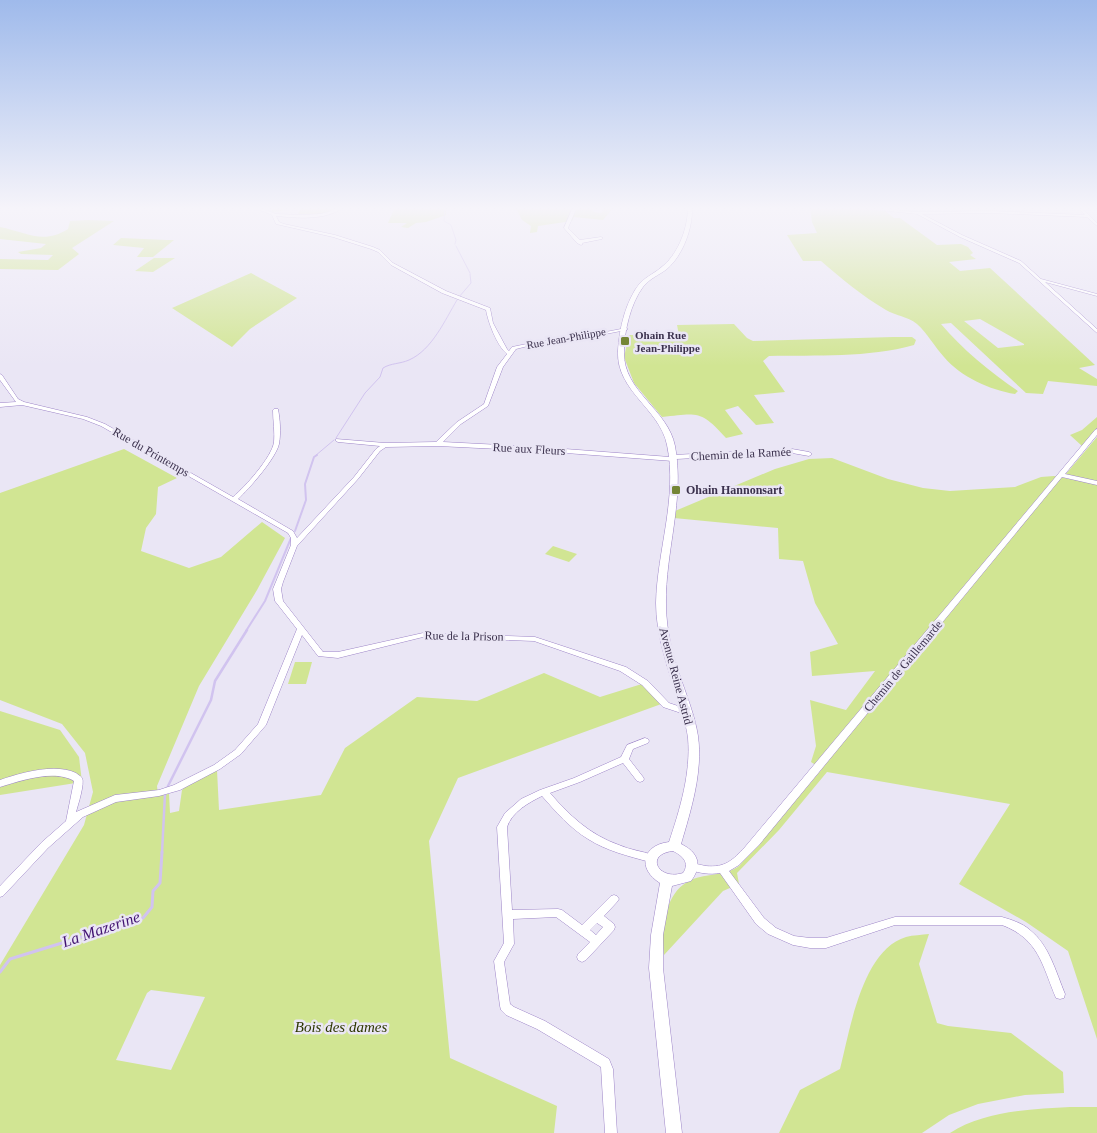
<svg xmlns="http://www.w3.org/2000/svg" width="1097" height="1133" viewBox="0 0 1097 1133" font-family="'Times New Roman',serif">
<style>
.green{fill:#d1e593;fill-rule:evenodd}
.lines{fill:none;stroke-linecap:round;stroke-linejoin:round}
.stream-far3{stroke:#d1c3ef;stroke-width:1}
.stream-far2{stroke:#d1c3ef;stroke-width:2}
.stream-far1{stroke:#d1c3ef;stroke-width:2.5}
.stream{stroke:#d1c3ef;stroke-width:3}
.minor-casing{stroke:#9d85c8;stroke-width:1}
.secondary-casing{stroke:#9d85c8;stroke-width:1}
.minor{fill:#fff;fill-rule:evenodd}
.secondary{fill:#fff;fill-rule:evenodd}
.poi-dot{fill:#758636;stroke:#eae6f5;stroke-width:2}
.labels{text-anchor:middle;dominant-baseline:central;stroke-width:5;stroke-linejoin:round;paint-order:stroke}
.far-poi-label{font-size:11px;font-weight:bold;fill:#3b314d;stroke:#eae6f5;text-anchor:start}
.far-street-label{font-size:11px;fill:#3b314d;stroke:#eae6f5}
.street-label{font-size:12px;fill:#3b314d;stroke:#eae6f5}
.poi-label{font-size:12px;font-weight:bold;fill:#3b314d;stroke:#eae6f5;text-anchor:start}
.near-park-label{font-size:15px;font-style:italic;fill:#2d3700;stroke:#eae6f5}
.near-water-label{font-size:16px;font-style:italic;fill:#401170;stroke:#eae6f5}
</style>
<rect width="100%" height="100%" fill="#eae6f5"/>
<g class="green">
<path d="M272,207c22,0 44,0 67,0 -9,10 -28,7 -41,7l3,-6h-18l-1,3 -10,1z"/>
<polygon points="395,207 446,207 446,215 426,222 416,223 408,228 401,227 407,223 388,223"/>
<polygon points="492,207 585,207 591,208 594,212 601,213 606,207 614,207 603,220 574,217 572,221 538,226 537,232 530,233 531,226 522,220 517,210"/>
<path d="M810,207l74,3 10,8h6l37,27 24,-1 7,3 5,6 -3,2 6,4 -27,3 11,9 30,-3 105,97 -16,3 18,11v7l-49,-5 -5,13 -17,-1 -75,-70 -10,1c21,25 49,48 77,67l-3,3c-25,-4 -54,-17 -71,-37 -9,-10 -17,-24 -27,-33 -10,-8 -21,-8 -31,-14 -24,-14 -44,-31 -65,-49h-18l-16,-26 30,-2 -5,-11zM980,319l44,25v1l-26,3 -34,-27z"/>
<path d="M88,220l26,1 -42,27 7,6 -21,16 -58,-1v-10l48,1 5,-5 -32,-1 -3,-2 23,-4 5,-4 -46,-5v-12c26,5 43,18 68,2l2,-8z"/>
<polygon points="121,238 167,240 174,240 153,257 137,257 144,248 113,245"/>
<polygon points="154,258 175,258 153,272 135,271"/>
<polygon points="251,273 297,298 250,329 232,347 172,308"/>
<path d="M734,324l13,14 6,3 140,-4h19l4,3 -2,5c-46,13 -98,10 -145,11l-6,5 22,31 -31,3 20,28 -18,2 -18,-19 -13,4 18,24 -17,4c-25,-28 -28,-25 -64,-21l-28,-34 -10,-26 5,-22h50l-2,-10z"/>
<polygon points="1097,417 1097,428 1082,446 1070,435 1082,430"/>
<polygon points="1097,437 1097,482 1065,475"/>
<path d="M124,449l53,29 -19,9 -2,27 -10,14 -5,23 48,17 32,-11 41,-35 23,16 -28,52 -58,96 -42,100 1,9 11,-1 1,19 9,-2 3,-21 3,-3 32,-17 2,40 102,-15 24,-47 72,-51 60,4 67,-28 56,24 45,-14 19,20 -206,75 -29,63 21,217 107,48 -3,27h-554v-168l84,-140 9,-33 -8,-39 -23,-29 -62,-24v-207zM151,990l54,7 -34,73 -55,-10 31,-67z"/>
<path d="M832,458l56,21 35,9 27,3 65,-4 26,-10 13,-1 43,8v555l-29,-88 -42,-29 -67,-38 51,-80 -183,-32 -48,58 -42,43 2,11 -16,7 -59,64c-3,-25 0,-63 27,-75 16,-7 34,-4 48,-14l83,-97 -11,-7 5,-16 -6,-46 36,10 29,-39 -63,5 -2,-24 28,-8 -23,-41 -12,-42 -24,-2 -1,-31 -104,-10 1,-7 100,-42 34,-10z"/>
<polygon points="553,546 577,554 569,562 545,554"/>
<polygon points="295,662 312,662 306,684 288,684"/>
<polygon points="0,711 60,730 79,757 82,782 0,795"/>
<path d="M929,934l-10,30 18,59 11,3 63,7 52,39 1,21 -39,2 -47,9 -29,11 -27,18h-143l21,-43 40,-21c10,-39 22,-119 66,-132 7,-2 16,-2 23,-3z"/>
<path d="M1070,1107h27v26h-147c34,-22 81,-24 120,-26z"/>
</g>
<g class="lines">
<g class="stream-far3">
<polyline points="445,207 444,221 451,225 456,240 455,244"/>
<polyline points="456,246 470,273"/>
<polyline points="459,297 471,283 470,274"/>
<path d="M336,438l29,-45 15,-16 3,-9c8,-5 17,-4 26,-8 23,-10 36,-40 48,-60"/>
<polyline points="315,456 334,440"/>
</g>
<g class="stream-far2">
<polyline points="295,531 306,500 305,484 314,457 317,455"/>
<polyline points="246,631 265,601 291,538"/>
</g>
<g class="stream-far1">
<polyline points="167,788 211,700 215,681 247,630"/>
<polyline points="162,853 165,794"/>
</g>
<polyline class="stream" points="0,972 10,959 143,918 152,907 153,891 160,883 162,852"/>
<defs>
<g id="minor">
<path d="M252,207h6l18,7 25,1 19,-1 8,-2 11,-5h5c-18,14 -47,11 -68,9l3,6 5,2 51,11 38,12 7,3 13,13 53,28 44,17 3,15 14,26 2,2 3,-4 24,-5 39,-4 51,-10 2,1 -2,1 -51,10 -39,4 -20,5 -13,18 -15,39 -27,18 -18,18 96,5 131,10 3,-2 119,-6 17,3 3,2 -3,2 -17,-3 -116,6 -1,1 -2,1 -134,-10 -101,-5 -52,1 -6,4 -22,28 -61,67 -14,36 -2,7 2,12 40,51h15l85,-19 112,4 91,30 22,14 21,22 21,7 1,2 -1,2 -3,1 -24,-8 -21,-22 -22,-14 -86,-30 -111,-4 -85,21 -20,-2 -16,-21 -36,90 -25,29 -21,15 -40,21 -21,6 -43,6 -33,15 -35,31 -45,48 -3,1v-11l42,-44 24,-21 8,-40c-20,-12 -54,0 -74,6v-7c20,-7 55,-17 76,-7 1,1 5,3 6,5 3,5 -4,27 -6,34l39,-17 44,-5 15,-5 40,-20 21,-15 23,-26 39,-95 -22,-28 -2,-12 18,-44v-7l-3,-5 -187,-107 -18,-7 -61,-14 -22,2v-4l16,-1 -16,-22v-6l2,1 16,24 6,3 63,15 18,7 128,73c12,-10 39,-40 41,-55 1,-10 -1,-21 -1,-32l1,-1h4c2,10 3,24 1,35 -3,14 -30,45 -41,55l55,32 4,7 57,-61 22,-28 4,-3 -42,-4 -2,-1v-2l49,4 51,-1 21,-20 27,-18 13,-37 10,-13c-10,-8 -19,-32 -21,-44l-44,-17 -51,-28 -13,-13 -7,-3 -38,-12 -57,-13 -4,-9z"/>
<polygon points="573,207 577,207 568,228 580,240 601,237 603,238 602,239 582,243 583,244 581,245 577,243 564,228"/>
<polygon points="850,207 867,207 916,212 991,211 1085,215 1077,207 1081,207 1097,223 1097,226 1087,217 991,213 922,214 962,235 1021,261 1041,279 1097,294 1097,296 1045,282 1097,329 1097,333 1019,263 960,237 917,214"/>
<path d="M1097,429v6l-32,39 32,7v4l-35,-8 -303,368 -20,20 -10,6 35,47 12,10 18,8 16,2h16l69,-21h107c10,3 20,6 28,13 19,15 26,42 35,64l-1,4 -4,1 -4,-1c-14,-33 -17,-59 -54,-73h-107l-69,23h-16l-17,-3 -25,-11 -12,-10 -36,-51c-10,2 -20,0 -30,-3l-2,-3 2,-3c5,-1 10,1 16,2 19,2 27,-6 39,-19l350,-417z"/>
<path d="M645,738l3,1 1,2 -1,2 -15,6 -4,10 14,18 1,2 -1,2 -3,1 -3,-1 -14,-18 -43,19 -30,11c19,22 40,42 69,52 11,5 23,6 34,10l2,3 -2,3 -3,1c-22,-6 -43,-11 -62,-23 -18,-11 -32,-27 -46,-43 -14,7 -30,16 -35,31l5,83 46,-1 4,1 20,15 29,-29 3,-1 3,1 2,3 -2,3 -13,14 10,8 1,3 -1,3 -28,30 -4,2 -4,-2 -1,-3 1,-3 12,-12 -34,-25 -43,2 1,25 -10,18 6,42 4,3 31,14 64,38 4,10 4,64h-12l-4,-66 -64,-38 -31,-14 -5,-5 -1,-4 -6,-45 10,-18 -7,-116 8,-14 16,-14 19,-9 34,-12 47,-21 6,-12zM597,923l6,4 -7,8 -6,-5z"/>
</g>
<path id="secondary" d="M688,207h4c1,21 -9,48 -25,62 -8,6 -18,10 -24,18 -12,16 -19,44 -19,65 -1,40 44,57 51,94 10,53 -10,106 -9,158 0,27 7,53 16,78 6,17 13,35 16,54 5,36 -7,74 -17,108 17,8 22,21 10,37l-19,5 -9,49v33l19,165h-16l-17,-165 2,-33 9,-52c-23,-14 -18,-38 9,-41 11,-33 22,-69 19,-104 -2,-15 -7,-29 -12,-43 -9,-31 -20,-60 -20,-92 1,-52 22,-106 11,-158 -7,-36 -51,-54 -49,-94 1,-22 8,-51 22,-68 7,-7 17,-11 24,-18 15,-13 24,-38 24,-58zM673,851c10,5 17,12 10,22 -25,8 -39,-19 -10,-22z"/>
</defs>
<use href="#minor" class="minor-casing"/>
<use href="#secondary" class="secondary-casing"/>
<use href="#minor" class="minor"/>
<use href="#secondary" class="secondary"/>
</g>
<linearGradient id="sky" x2="0" y2="1"><stop stop-color="#9fbaeb"/><stop offset="0.57" stop-color="#f6f4fa"/><stop offset="1" stop-color="#f6f4fa" stop-opacity="0"/></linearGradient>
<rect width="1097" height="366" fill="url(#sky)"/>
<g class="poi-dot">
<rect x="620" y="336" width="10" height="10" rx="2.5"/>
<rect x="671" y="485" width="10" height="10" rx="2.5"/>
</g>
<g class="labels">
<g class="far-poi-label">
<text x="635" y="335">Ohain Rue<tspan x="635" dy="13">Jean-Philippe</tspan></text>
</g>
<g class="far-street-label">
<text transform="translate(566 338) rotate(-10)">Rue Jean-Philippe</text>
</g>
<g class="street-label">
<text transform="translate(529 449) rotate(3)">Rue aux Fleurs</text>
<text transform="translate(151 452) rotate(30)">Rue du Printemps</text>
<text transform="translate(741 454) rotate(-3)">Chemin de la Ramée</text>
<text transform="translate(464 636) rotate(1)">Rue de la Prison</text>
<text transform="translate(903 666) rotate(-50)">Chemin de Gaillemarde</text>
<text transform="translate(676 676) rotate(75)">Avenue Reine Astrid</text>
</g>
<g class="poi-label">
<text x="686" y="490">Ohain Hannonsart</text>
</g>
<g class="near-park-label">
<text x="341" y="1027">Bois des dames</text>
</g>
<g class="near-water-label">
<text transform="translate(101 929) rotate(-19)">La Mazerine</text>
</g>
</g>
</svg>
